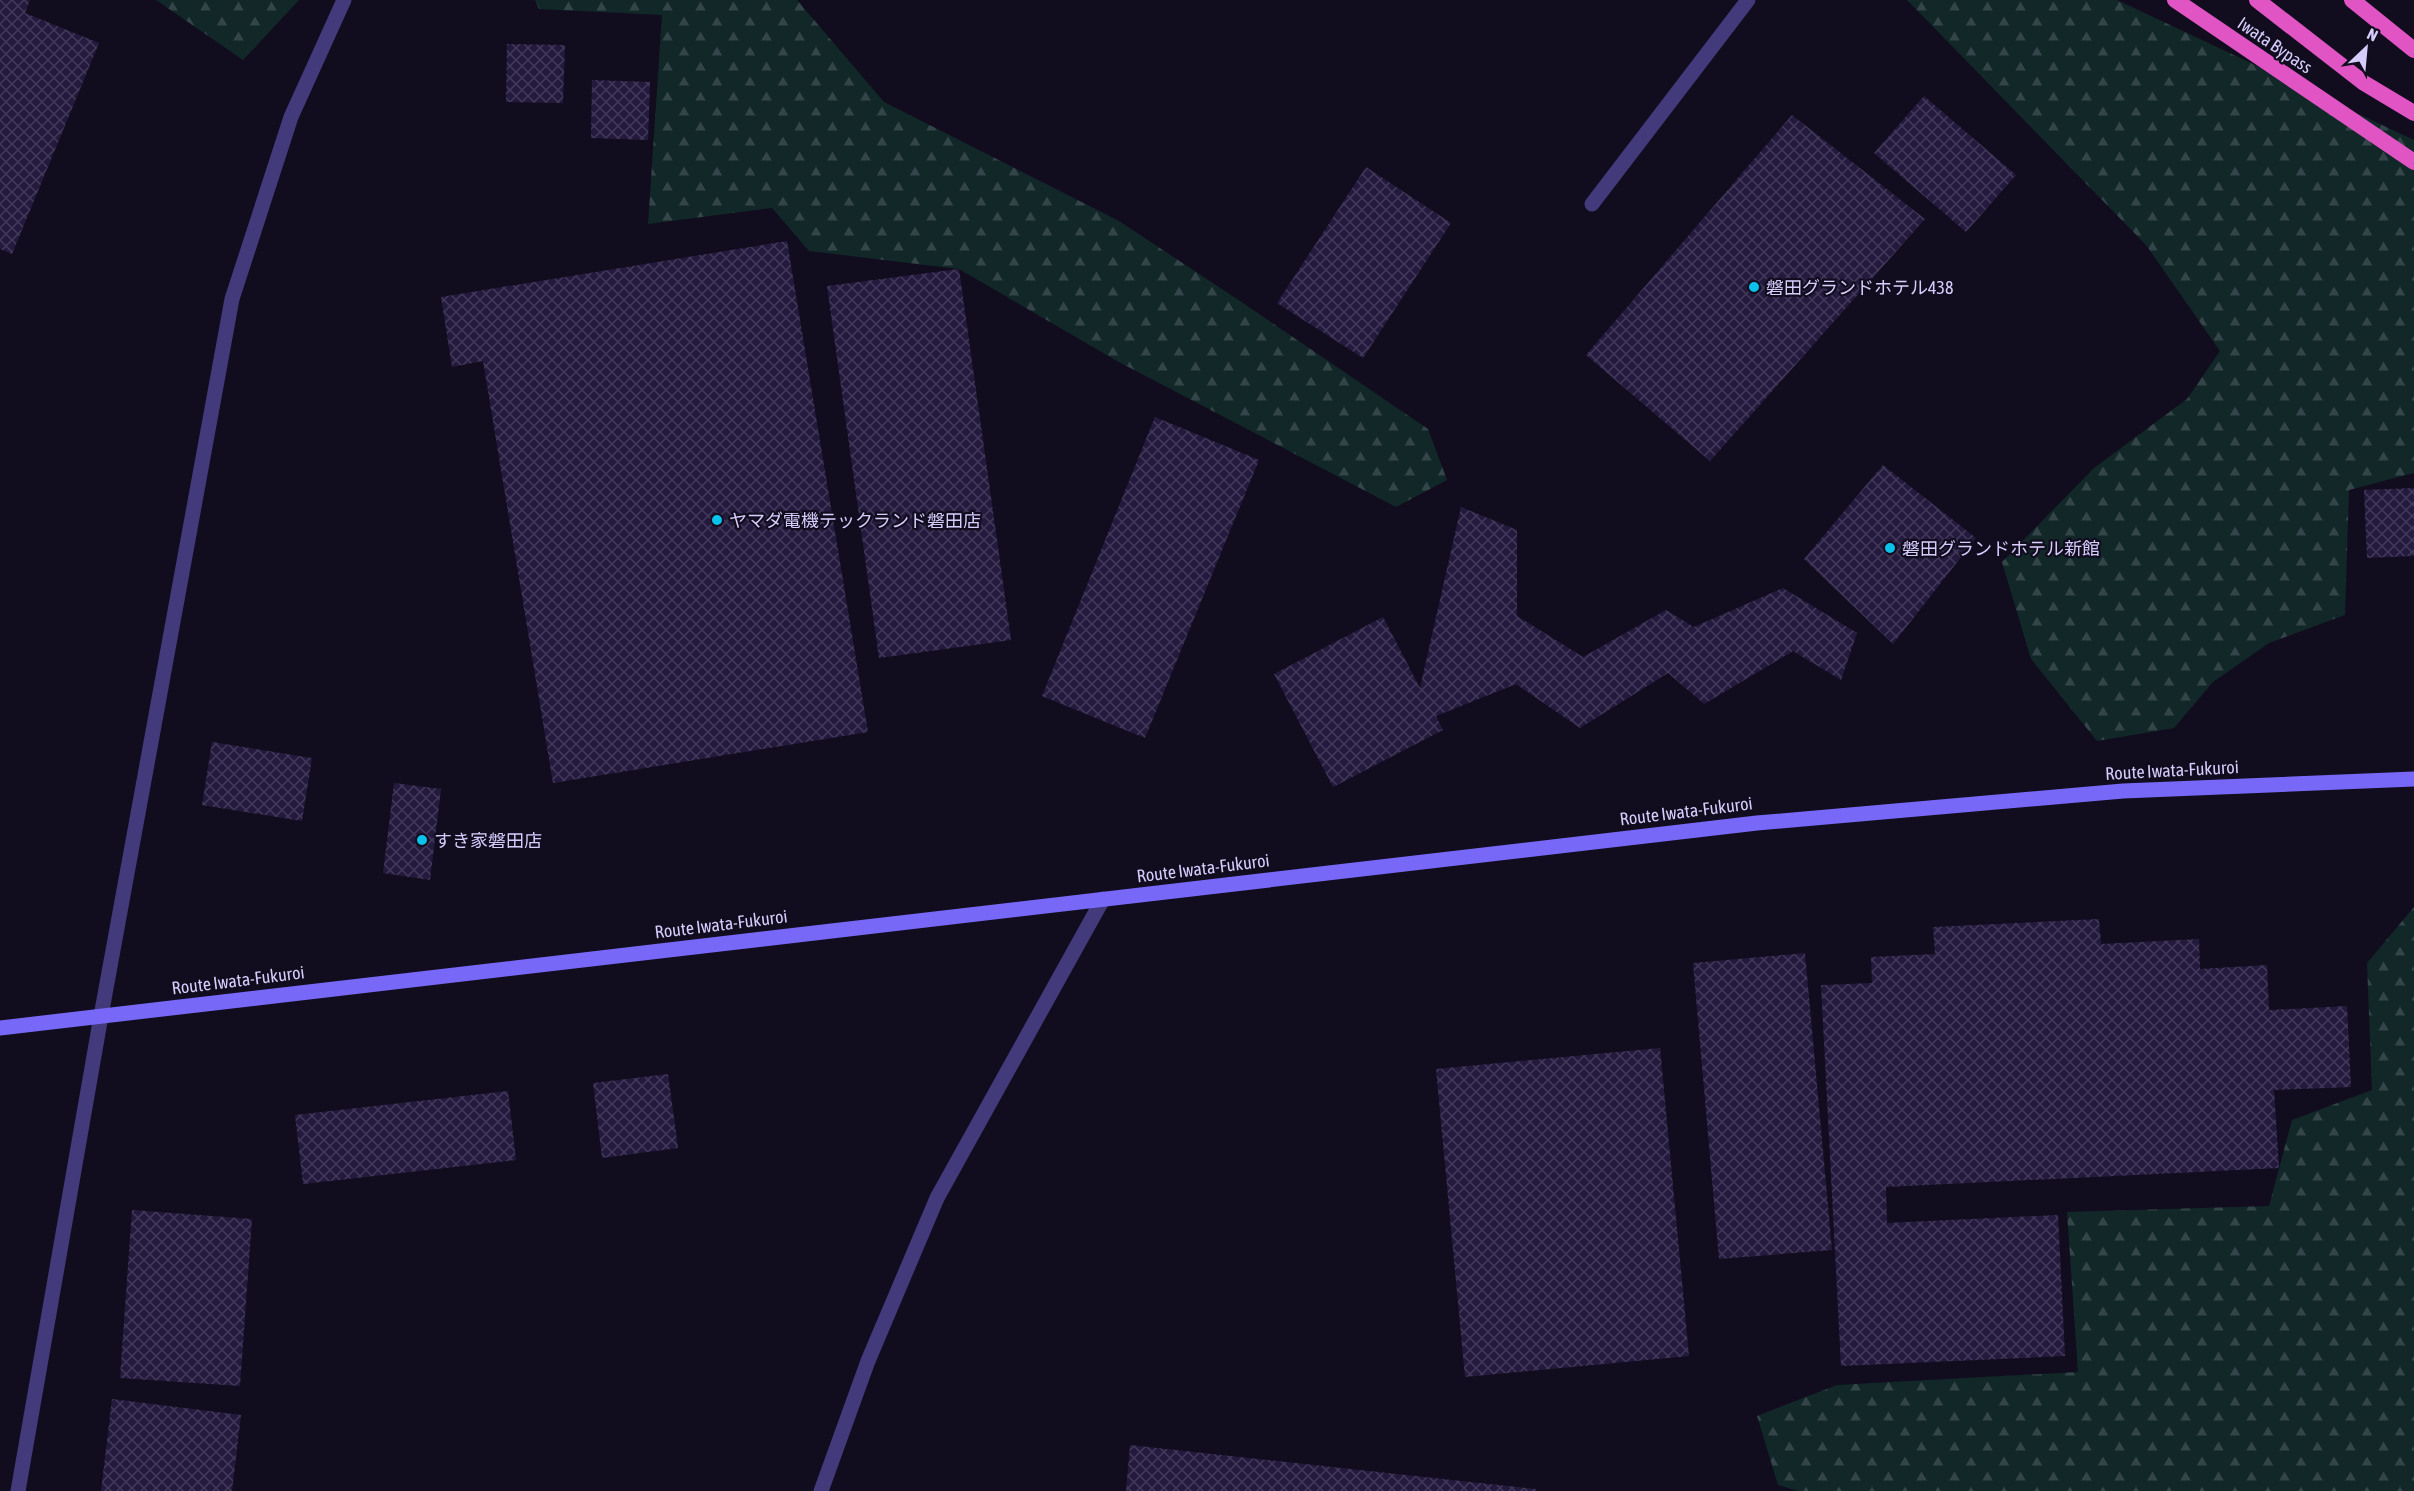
<svg xmlns="http://www.w3.org/2000/svg" width="2414" height="1491" viewBox="0 0 2414 1491" font-family="'Asap Condensed','Noto Sans JP',sans-serif">
<style>
.forest{fill:url(#forest-firs)}
.building{fill:url(#building-cross-hatch)}
.lines{fill:none;stroke-linecap:round;stroke-linejoin:round}
.minor{stroke:#423a7b;stroke-width:15}
.tertiary{stroke:#423a7b;stroke-width:15}
.secondary{stroke:#7868f8;stroke-width:15}
.trunk{stroke:#e054c4;stroke-width:16}
.poi-dot{fill:#0bc2ea;stroke:#110d1e;stroke-width:2}
.labels{text-anchor:middle;dominant-baseline:central;stroke-width:4.5;stroke-linejoin:round;paint-order:stroke}
.street-label{font-size:18px;fill:#d6cdfd;stroke:#110d1e}
.poi-label{font-size:18px;fill:#d6cdfd;stroke:#110d1e;text-anchor:start}
</style>
<defs>
<pattern id="forest-firs" width="22" height="20" patternUnits="userSpaceOnUse" patternTransform="scale(1.5)"><rect width="22" height="20" fill="#112728"/><path d="M5 1l3.5 6h-7zM16 11l3.5 6h-7z" fill="#334548"/></pattern>
<pattern id="building-cross-hatch" width="8" height="8" patternUnits="userSpaceOnUse" patternTransform="scale(1.5)"><rect width="8" height="8" fill="#241a3e"/><path d="M0 0l8 8M0 8l8-8" fill="none" stroke="#433a5b"/></pattern>
</defs>
<rect width="100%" height="100%" fill="#110d1e"/>
<g class="forest">
<polygon points="156,0 299,0 243,60"/>
<polygon points="535,0 797,0 884,102 1119,221 1240,301 1428,429 1447,480 1396,507 1117,361 959,269 809,251 772,208 648,224 662,15 539,9"/>
<polygon points="1907,0 2117,0 2414,140 2414,473 2349,490 2345,615 2269,643 2213,682 2174,728 2097,741 2031,659 2002,562 2094,468 2187,399 2220,351 2146,245"/>
<polygon points="2414,907 2414,1491 1798,1491 1778,1485 1757,1416 1837,1385 2078,1372 2067,1212 2269,1206 2292,1120 2372,1090 2367,963"/>
</g>
<g class="building">
<polygon points="0,0 30,0 25,13 99,43 12,254 0,249"/>
<polygon points="507,44 565,45 563,103 506,102"/>
<polygon points="592,80 650,82 648,140 591,138"/>
<polygon points="1924,96 2016,175 1966,232 1874,153"/>
<polygon points="1792,115 1925,219 1710,461 1586,355"/>
<polygon points="1366,167 1451,223 1363,358 1277,303"/>
<polygon points="787,241 868,732 553,783 483,361 452,367 441,297"/>
<polygon points="959,269 1011,640 879,658 827,286"/>
<polygon points="1155,417 1259,460 1145,738 1042,696"/>
<polygon points="1883,465 1976,538 1893,644 1804,559"/>
<polygon points="2414,488 2414,556 2367,558 2364,490"/>
<polygon points="1461,507 1517,530 1517,616 1583,657 1666,610 1694,627 1783,588 1857,633 1841,680 1793,651 1704,704 1668,673 1580,728 1516,684 1436,716 1443,730 1333,787 1274,674 1383,617 1420,688"/>
<polygon points="212,742 312,758 302,821 202,805"/>
<polygon points="394,783 441,789 430,880 383,873"/>
<polygon points="2099,919 2101,944 2199,939 2200,969 2267,965 2269,1010 2347,1006 2351,1087 2274,1090 2279,1168 1886,1187 1887,1223 2058,1215 2065,1356 1841,1366 1821,985 1872,983 1871,957 1935,954 1933,927"/>
<polygon points="1805,953 1832,1250 1719,1259 1693,963"/>
<polygon points="1660,1048 1689,1356 1465,1377 1436,1069"/>
<polygon points="668,1074 678,1148 602,1158 593,1083"/>
<polygon points="508,1091 516,1160 303,1184 295,1115"/>
<polygon points="132,1210 252,1219 240,1386 120,1378"/>
<polygon points="112,1399 241,1415 232,1491 101,1491"/>
<polygon points="1130,1445 1536,1489 1536,1491 1126,1491"/>
</g>
<g class="lines">
<g class="minor">
<polyline points="1592,204 1748,0"/>
<polyline points="821,1491 868,1361 937,1198 1103,899"/>
</g>
<polyline class="tertiary" points="18,1491 101,1016 232,299 291,117 344,0"/>
<polyline class="secondary" points="0,1028 1757,823 2123,791 2414,779"/>
<g class="trunk">
<polyline points="2175,0 2414,162"/>
<polyline points="2257,0 2364,83 2414,113"/>
<polyline points="2352,0 2414,50"/>
</g>
</g>
<g class="poi-dot">
<circle cx="1754" cy="287" r="6"/>
<circle cx="717" cy="520" r="6"/>
<circle cx="1890" cy="548" r="6"/>
<circle cx="422" cy="840" r="6"/>
</g>
<g class="labels">
<g class="street-label">
<text transform="translate(2275 45) rotate(34)">Iwata Bypass</text>
<text transform="translate(2172 770) rotate(-3)">Route Iwata-Fukuroi</text>
<text transform="translate(1686 811) rotate(-7)">Route Iwata-Fukuroi</text>
<text transform="translate(1203 868) rotate(-7)">Route Iwata-Fukuroi</text>
<text transform="translate(721 924) rotate(-7)">Route Iwata-Fukuroi</text>
<text transform="translate(238 980) rotate(-7)">Route Iwata-Fukuroi</text>
</g>
<g class="poi-label">
<text x="1766" y="287">磐田グランドホテル438</text>
<text x="729" y="520">ヤマダ電機テックランド磐田店</text>
<text x="1902" y="548">磐田グランドホテル新館</text>
<text x="434" y="840">すき家磐田店</text>
</g>
</g>
<g transform="translate(2366 48) rotate(26)" stroke="#110d1e" stroke-width="4.5" paint-order="stroke">
<path d="M0-4.5L10 22L0 15L-10 22Z" fill="#d6cdfd"/>
<text y="-9" font-size="16" font-weight="bold" text-anchor="middle" fill="#d6cdfd">N</text>
</g>
</svg>
